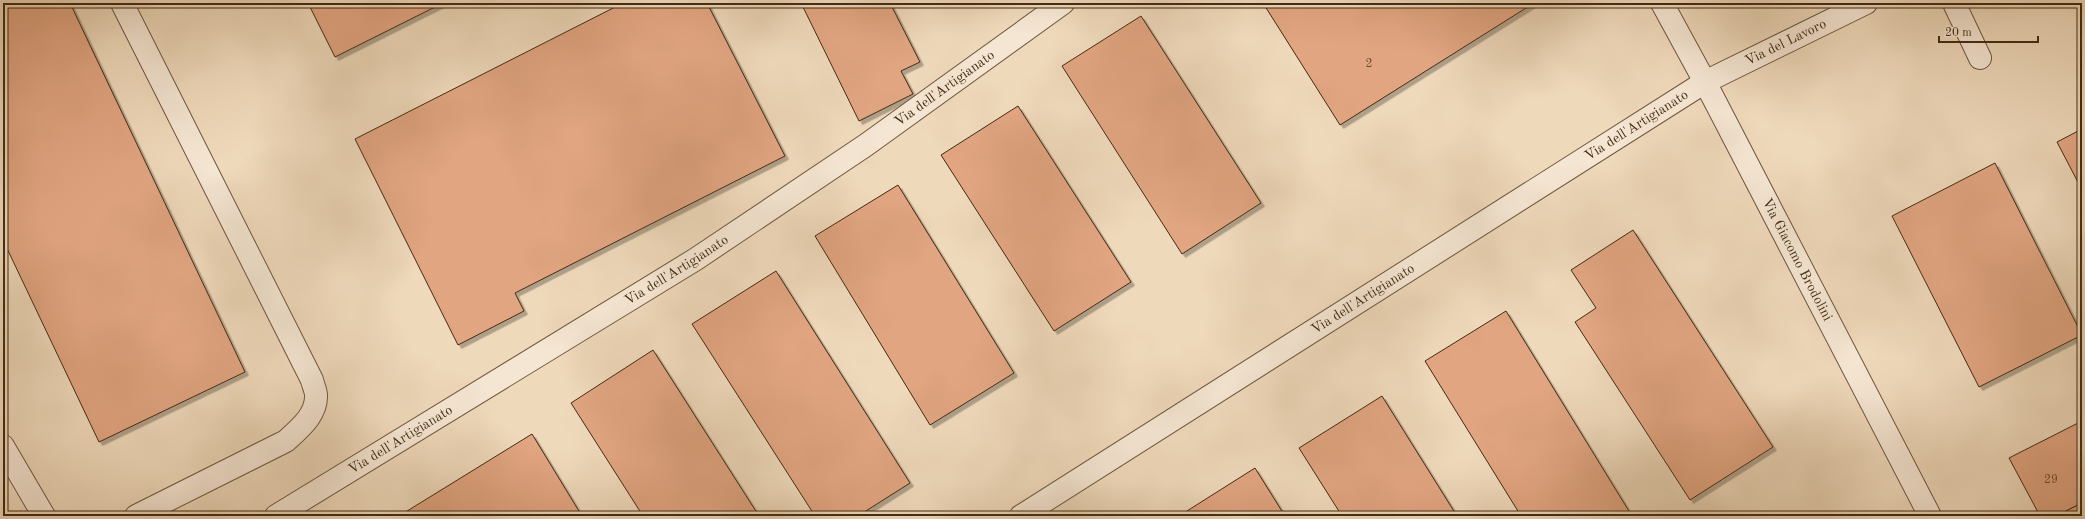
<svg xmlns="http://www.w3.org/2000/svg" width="2085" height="519" viewBox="0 0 2085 519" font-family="'Old Standard TT',serif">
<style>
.building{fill:#e1a581;stroke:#432b13;filter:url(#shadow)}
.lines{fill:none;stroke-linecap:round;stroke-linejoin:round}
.minor-casing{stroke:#6e563d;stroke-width:24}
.minor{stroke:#f5e6d3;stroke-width:22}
.labels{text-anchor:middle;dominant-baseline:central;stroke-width:3;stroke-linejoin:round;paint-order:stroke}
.number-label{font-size:12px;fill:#6a4a2e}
.street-label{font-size:14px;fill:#432b13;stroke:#f5e6d3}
</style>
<defs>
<filter id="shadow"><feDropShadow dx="3.5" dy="3.5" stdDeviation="0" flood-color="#0004"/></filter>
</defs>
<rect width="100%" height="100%" fill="#efd9bb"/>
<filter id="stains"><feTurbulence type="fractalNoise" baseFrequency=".005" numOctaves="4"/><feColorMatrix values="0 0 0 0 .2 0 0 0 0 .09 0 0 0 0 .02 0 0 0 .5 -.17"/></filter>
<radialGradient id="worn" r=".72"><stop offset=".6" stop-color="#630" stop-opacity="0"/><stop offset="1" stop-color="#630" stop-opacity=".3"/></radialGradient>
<g class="building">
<polygon points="3,3 70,3 245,372 99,442 3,240"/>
<polygon points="308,3 443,3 335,57"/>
<polygon points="623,3 707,3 785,156 515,293 524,311 458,345 355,139"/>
<polygon points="812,3 864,3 865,5 890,3 920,62 901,71 913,94 859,121 803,7"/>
<polygon points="1263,3 1534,3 1340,125"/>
<polygon points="1141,16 1261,203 1182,254 1062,66"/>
<polygon points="1018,106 1131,282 1054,331 941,155"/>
<polygon points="2082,129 2082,190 2057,142"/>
<polygon points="1995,163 2082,335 1979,387 1892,216"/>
<polygon points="898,185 1014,373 930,425 815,236"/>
<polygon points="1633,230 1773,447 1690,500 1575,322 1596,308 1571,270"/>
<polygon points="776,271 910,483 858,516 815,516 692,324"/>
<polygon points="1506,311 1632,516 1521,516 1425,361"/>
<polygon points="653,350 759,516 643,516 571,403"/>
<polygon points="1382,396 1457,516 1342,516 1299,448"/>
<polygon points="2082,421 2082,503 2056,516 2040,516 2009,458"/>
<polygon points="532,434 582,516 399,516"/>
<polygon points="1255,468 1285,516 1179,516"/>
<polygon points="2082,503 2082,516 2056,516"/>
</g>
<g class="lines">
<defs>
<g id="minor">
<path d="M122,3l190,377c1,5 4,11 4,15 1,20 -17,34 -30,46l-150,75"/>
<path id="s1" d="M1662,3l43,79 225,434"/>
<polyline points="1954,3 1980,58"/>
<polyline points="3,446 44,516"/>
<path id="s2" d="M276,516l420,-257 170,-114 197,-142"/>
<path id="s3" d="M1021,516l684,-434 161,-79"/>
</g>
</defs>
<use href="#minor" class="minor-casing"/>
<use href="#minor" class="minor"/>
</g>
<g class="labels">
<g class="number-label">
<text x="1369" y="64">2</text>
<text x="2051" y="480">29</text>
</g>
<g class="street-label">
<text stroke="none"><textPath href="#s3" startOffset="900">Via del Lavoro</textPath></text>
<text stroke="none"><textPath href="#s2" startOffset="794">Via dell'Artigianato</textPath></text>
<text stroke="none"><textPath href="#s3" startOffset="729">Via dell'Artigianato</textPath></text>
<text stroke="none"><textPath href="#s1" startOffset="290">Via Giacomo Brodolini</textPath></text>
<text stroke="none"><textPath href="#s2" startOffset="470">Via dell'Artigianato</textPath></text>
<text stroke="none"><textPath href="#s3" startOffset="405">Via dell'Artigianato</textPath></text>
<text stroke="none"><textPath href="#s2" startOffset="146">Via dell'Artigianato</textPath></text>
</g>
</g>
<rect width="2085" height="519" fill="none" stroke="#efd9bb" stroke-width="16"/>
<rect x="4" y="4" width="2077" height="511" fill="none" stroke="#432b13" stroke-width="2"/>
<rect x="8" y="8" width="2069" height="503" fill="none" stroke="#432b13"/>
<path d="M1939 36v6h99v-6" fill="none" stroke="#432b13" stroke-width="2"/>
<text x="1945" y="36" font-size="12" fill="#432b13" stroke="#f5e6d3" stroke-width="3" paint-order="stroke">20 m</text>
<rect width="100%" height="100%" filter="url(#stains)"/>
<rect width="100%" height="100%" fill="url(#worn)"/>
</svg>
